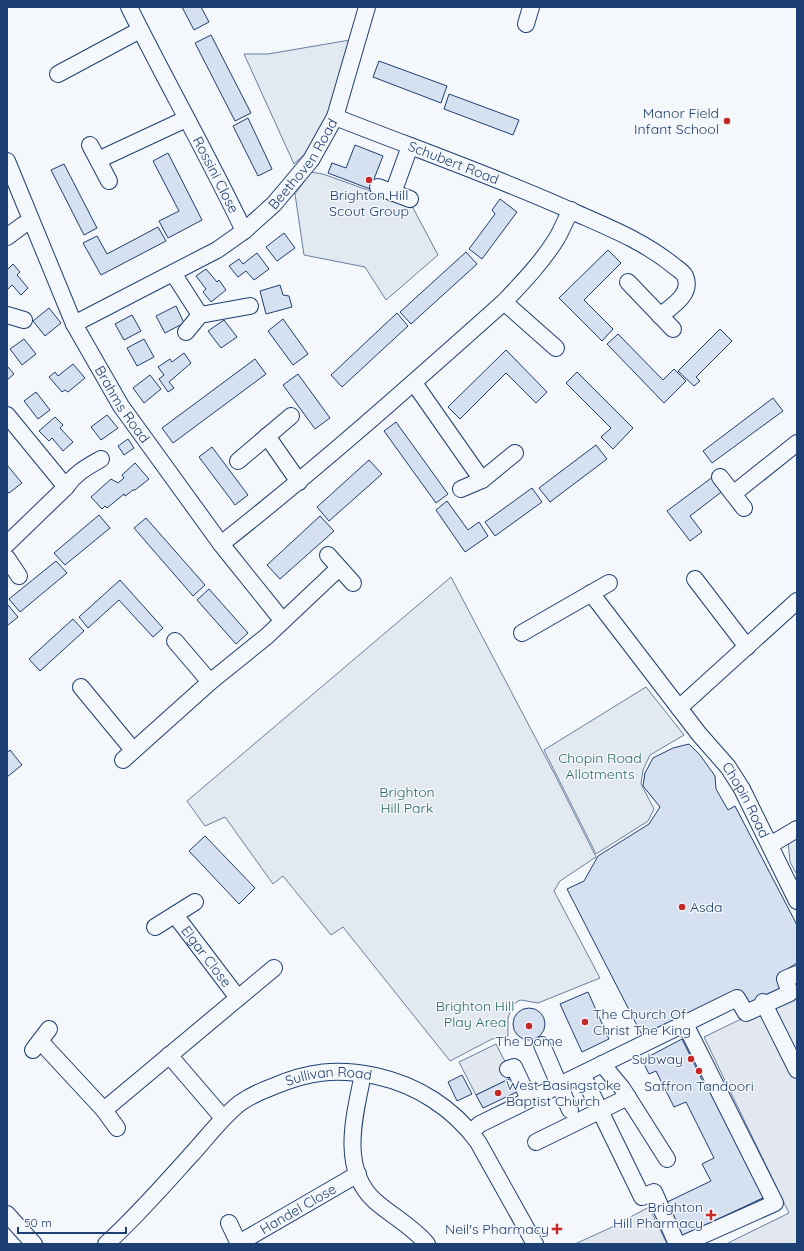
<svg xmlns="http://www.w3.org/2000/svg" width="804" height="1251" viewBox="0 0 804 1251" font-family="Quicksand,sans-serif">
<style>
.green{fill:#e3e9f0;stroke:#687fa3}
.parking{fill:#e3e8f0;stroke:#687fa3}
.building{fill:#d5e0f0;stroke:#1d3f73}
.lines{fill:none;stroke-linecap:round;stroke-linejoin:round}
.minor-casing{stroke:#1d3f73;stroke-width:18}
.minor{stroke:#f4f7fb;stroke-width:16}
.poi-dot{fill:#c62828;stroke:#f4f7fb;stroke-width:1.5}
.labels{text-anchor:middle;dominant-baseline:central;stroke-width:3;stroke-linejoin:round;paint-order:stroke}
.poi-label{font-size:14px;fill:#1d3f73;stroke:#f4f7fb;text-anchor:end}
.street-label{font-size:14px;fill:#1d3f73;stroke:#f4f7fb}
.park-label{font-size:14px;fill:#2c6c60;stroke:#f4f7fb}
</style>
<rect width="100%" height="100%" fill="#f4f7fb"/>
<g class="green">
<polygon points="350,40 329,115 310,149 294,164 244,54 268,54"/>
<polygon points="311,172 323,174 412,206 438,255 386,300 365,267 304,255 295,194"/>
<polygon points="451,577 555,775 596,857 560,881 554,891 600,978 538,1003 521,1000 518,1001 512,1006 508,1018 508,1036 492,1039 450,1061 343,927 331,935 283,876 273,884 225,817 205,826 187,801"/>
<polygon points="646,687 684,735 650,755 643,770 641,784 654,809 648,821 596,854 544,750"/>
<polygon points="797,833 797,872 796,873 790,862 788,840"/>
</g>
<g class="parking">
<polygon points="797,992 797,1244 726,1244 789,1213 704,1037"/>
<polygon points="496,1044 513,1077 476,1095 459,1062"/>
<polygon points="649,1207 667,1244 575,1244 610,1228"/>
</g>
<g class="building">
<polygon points="182,7 201,7 209,22 194,30"/>
<polygon points="211,35 251,113 235,121 195,43"/>
<polygon points="379,61 447,86 441,103 373,77"/>
<polygon points="449,94 519,120 513,135 444,109"/>
<polygon points="248,118 272,169 258,176 233,126"/>
<polygon points="355,145 383,156 370,189 328,173 332,163 346,168"/>
<polygon points="168,153 202,220 168,238 159,221 179,211 153,161"/>
<polygon points="64,164 97,228 84,235 51,170"/>
<polygon points="500,199 517,212 482,259 469,249 495,214 492,210"/>
<polygon points="158,227 166,241 101,275 83,243 97,236 107,254"/>
<polygon points="284,233 295,248 277,261 266,247"/>
<polygon points="608,250 621,263 584,300 613,329 602,341 559,298"/>
<polygon points="466,252 477,264 411,324 400,312"/>
<polygon points="257,253 269,269 254,280 246,271 238,277 229,266 239,259 243,264"/>
<polygon points="13,264 20,272 17,275 28,288 21,295 12,285 8,289 7,287 7,270"/>
<polygon points="206,269 217,282 219,280 226,290 211,302 203,292 206,289 196,276"/>
<polygon points="280,285 283,295 289,296 292,307 266,314 260,291"/>
<polygon points="176,306 184,323 165,333 156,316"/>
<polygon points="49,308 61,323 45,336 33,321"/>
<polygon points="397,313 408,326 342,387 331,375"/>
<polygon points="132,315 141,331 124,340 115,324"/>
<polygon points="283,319 308,354 293,365 268,331"/>
<polygon points="224,320 237,337 221,348 208,331"/>
<polygon points="720,329 732,341 696,377 700,381 694,386 678,371"/>
<polygon points="618,334 663,380 674,369 686,381 664,403 607,344"/>
<polygon points="24,339 36,354 22,365 10,349"/>
<polygon points="144,339 154,357 137,366 127,348"/>
<polygon points="506,350 547,392 536,403 506,373 460,419 448,407"/>
<polygon points="184,353 191,363 169,382 174,388 168,392 159,379 164,375 158,367 170,359 172,362"/>
<polygon points="255,359 266,374 173,443 162,428"/>
<polygon points="73,364 85,378 68,392 65,390 62,392 49,377 55,372 58,376"/>
<polygon points="7,366 14,374 7,380"/>
<polygon points="577,372 633,428 613,449 601,437 611,428 566,383"/>
<polygon points="298,374 330,418 315,429 283,385"/>
<polygon points="150,375 161,389 144,403 133,388"/>
<polygon points="36,392 50,410 38,419 24,401"/>
<polygon points="773,398 783,411 712,463 703,451"/>
<polygon points="107,415 118,428 101,440 91,427"/>
<polygon points="55,417 63,425 60,428 73,442 63,451 52,438 49,441 39,431"/>
<polygon points="396,422 448,494 436,503 384,431"/>
<polygon points="128,439 134,448 124,455 118,446"/>
<polygon points="596,445 607,459 550,502 539,488"/>
<polygon points="212,447 248,495 235,505 199,457"/>
<polygon points="369,460 382,474 329,521 317,507"/>
<polygon points="135,463 149,479 135,490 133,490 125,496 124,494 107,508 105,506 102,509 91,497 111,479 118,483 124,478 122,475"/>
<polygon points="7,465 22,483 9,493 7,491"/>
<polygon points="714,476 724,490 690,516 702,532 690,541 667,511"/>
<polygon points="532,488 542,502 495,536 485,522"/>
<polygon points="447,501 468,530 479,522 488,536 465,552 436,510"/>
<polygon points="99,515 110,528 65,565 54,553"/>
<polygon points="320,516 334,531 280,579 267,565"/>
<polygon points="146,518 205,585 193,596 134,528"/>
<polygon points="56,561 67,573 20,612 9,599"/>
<polygon points="120,580 163,628 153,637 119,600 88,628 79,617"/>
<polygon points="209,589 248,633 236,644 197,600"/>
<polygon points="8,605 18,617 7,626 7,606"/>
<polygon points="73,619 84,631 40,671 29,659"/>
<polygon points="689,744 700,755 715,776 716,789 728,810 735,806 797,925 797,963 779,974 785,992 748,1008 739,991 644,1039 567,889 584,881 598,856 649,824 660,807 643,786 645,773 653,758 673,748"/>
<polygon points="10,750 22,765 7,777 7,753"/>
<polygon points="205,836 255,888 239,904 189,851"/>
<polygon points="588,992 609,1039 582,1052 560,1004"/>
<circle cx="529" cy="1024" r="16"/>
<polygon points="682,1039 707,1090 713,1086 767,1196 682,1236 665,1203 711,1181 702,1164 714,1158 686,1102 674,1107 656,1071 649,1074 642,1060"/>
<polygon points="462,1075 472,1094 457,1101 448,1082"/>
<polygon points="513,1077 519,1091 483,1108 476,1095"/>
</g>
<g class="lines">
<defs>
<g id="minor">
<path id="s1" d="M129,7c37,75 79,148 115,224"/>
<polyline points="526,24 531,7"/>
<polyline points="58,74 140,30"/>
<path id="s2" d="M335,117c81,32 162,60 241,96 34,15 69,29 98,53 4,3 9,6 11,10 8,18 -13,30 -25,40"/>
<polyline points="90,145 109,181"/>
<polyline points="98,160 186,119"/>
<path id="s3" d="M7,161l67,163 47,82 100,138 61,76"/>
<polyline points="378,187 410,199"/>
<polyline points="393,193 410,146"/>
<polyline points="7,237 23,225 31,222"/>
<polyline points="173,273 200,315"/>
<polyline points="628,282 673,329"/>
<polyline points="504,302 556,348"/>
<polyline points="7,315 24,320"/>
<path id="s4" d="M74,324l143,-74 27,-19 30,-27 37,-44 24,-43 32,-110"/>
<polyline points="186,332 200,315 250,306"/>
<polyline points="414,383 482,480"/>
<polyline points="7,415 66,487 7,544"/>
<polyline points="267,436 299,482"/>
<polyline points="238,461 291,416"/>
<polyline points="720,477 744,508"/>
<path d="M66,487c9,-14 21,-20 35,-28"/>
<polyline points="461,489 482,480 515,453"/>
<polyline points="733,494 797,443"/>
<path d="M221,544c98,-77 190,-159 283,-242 19,-20 39,-41 53,-64 5,-9 9,-19 14,-28"/>
<polyline points="328,555 353,583"/>
<polyline points="7,558 19,576"/>
<polyline points="695,579 747,647"/>
<path id="s5" d="M591,593l108,141 29,33 14,22 55,112"/>
<polyline points="522,633 609,583"/>
<polyline points="175,641 210,682"/>
<polyline points="81,687 133,750"/>
<polyline points="679,708 797,601"/>
<polyline points="123,760 210,682 267,636 339,568"/>
<polyline points="770,845 797,829"/>
<path id="s6" d="M175,915l63,83"/>
<polyline points="155,927 195,902"/>
<polyline points="763,1002 797,1070"/>
<polyline points="40,1041 104,1110 117,1128"/>
<polyline points="542,1045 570,1110"/>
<polyline points="33,1050 49,1029"/>
<polyline points="169,1055 223,1118"/>
<polyline points="602,1064 622,1088 667,1159"/>
<polyline points="508,1069 514,1067 529,1099"/>
<path d="M363,1074c-8,40 -24,95 12,127 17,15 38,26 52,43"/>
<polyline points="586,1082 642,1197 654,1192 677,1244"/>
<polyline points="104,1110 274,968"/>
<polyline points="471,1132 480,1124 737,998 746,1013 790,993 785,979 797,974"/>
<polyline points="536,1142 628,1097"/>
<polyline points="7,1214 34,1244"/>
<polyline points="229,1223 239,1244"/>
<path id="s7" d="M239,1243l119,-69"/>
<path id="s8" d="M106,1244c30,-27 57,-58 84,-88 16,-17 31,-38 50,-53 10,-7 21,-12 32,-16 37,-16 65,-19 104,-11 41,9 77,32 102,66l57,102"/>
<polyline points="683,1244 775,1203 685,1024"/>
</g>
</defs>
<use href="#minor" class="minor-casing"/>
<use href="#minor" class="minor"/>
</g>
<g class="poi-dot">
<circle cx="727" cy="121" r="4"/>
<circle cx="369" cy="180" r="4"/>
<circle cx="682" cy="907" r="4"/>
<circle cx="585" cy="1022" r="4"/>
<circle cx="529" cy="1026" r="4"/>
<circle cx="691" cy="1059" r="4"/>
<circle cx="699" cy="1071" r="4"/>
<circle cx="498" cy="1093" r="4"/>
<path d="M709 1209h4v4h4v4h-4v4h-4v-4h-4v-4h4z"/>
<path d="M555 1223h4v4h4v4h-4v4h-4v-4h-4v-4h4z"/>
</g>
<g class="labels">
<g class="poi-label">
<text x="719" y="113">Manor Field<tspan x="719" dy="16">Infant School</tspan></text>
<text x="369" y="195" text-anchor="middle">Brighton Hill<tspan x="369" dy="16">Scout Group</tspan></text>
<text x="690" y="907" text-anchor="start">Asda</text>
<text x="593" y="1014" text-anchor="start">The Church Of<tspan x="593" dy="16">Christ The King</tspan></text>
<text x="529" y="1041" text-anchor="middle">The Dome</text>
<text x="683" y="1059">Subway</text>
<text x="506" y="1085" text-anchor="start">West Basingstoke<tspan x="506" dy="16">Baptist Church</tspan></text>
<text x="699" y="1086" text-anchor="middle">Saffron Tandoori</text>
<text x="703" y="1207">Brighton<tspan x="703" dy="16">Hill Pharmacy</tspan></text>
<text x="549" y="1229">Neil's Pharmacy</text>
</g>
<g class="street-label">
<text stroke="none"><textPath href="#s2" startOffset="127">Schubert Road</textPath></text>
<text stroke="none"><textPath href="#s4" startOffset="284">Beethoven Road</textPath></text>
<text stroke="none"><textPath href="#s1" startOffset="189">Rossini Close</textPath></text>
<text stroke="none"><textPath href="#s3" startOffset="270">Brahms Road</textPath></text>
<text stroke="none"><textPath href="#s5" startOffset="259">Chopin Road</textPath></text>
<text stroke="none"><textPath href="#s6" startOffset="52">Elgar Close</textPath></text>
<text stroke="none"><textPath href="#s8" startOffset="289">Sullivan Road</textPath></text>
<text stroke="none"><textPath href="#s7" startOffset="68">Handel Close</textPath></text>
</g>
<g class="park-label">
<text x="600" y="758">Chopin Road<tspan x="600" dy="16">Allotments</tspan></text>
<text x="407" y="792">Brighton<tspan x="407" dy="16">Hill Park</tspan></text>
<text x="475" y="1006">Brighton Hill<tspan x="475" dy="16">Play Area</tspan></text>
</g>
</g>
<rect width="804" height="1251" fill="none" stroke="#1d3f73" stroke-width="16"/>
<path d="M18 1227v6h108v-6" fill="none" stroke="#1d3f73" stroke-width="2"/>
<text x="24" y="1227" font-size="12" fill="#1d3f73" stroke="#f4f7fb" stroke-width="3" paint-order="stroke">50 m</text>
</svg>
